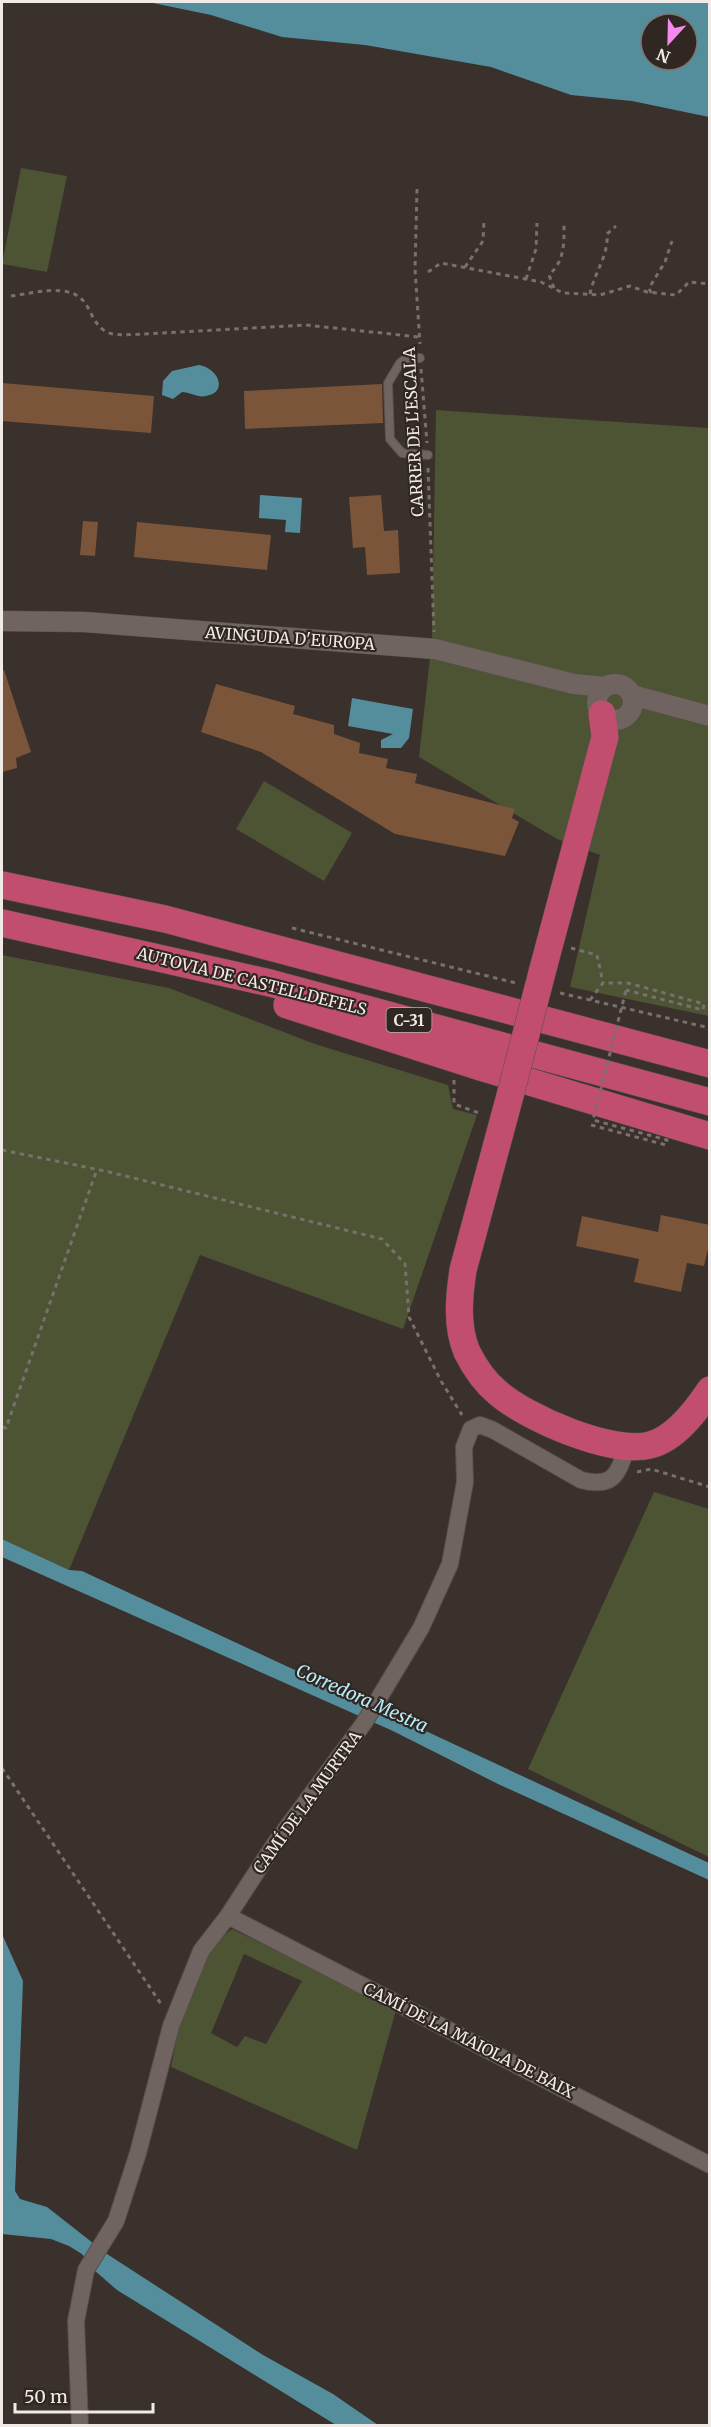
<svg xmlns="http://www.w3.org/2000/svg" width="711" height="2427" viewBox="0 0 711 2427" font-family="Merriweather,serif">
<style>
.green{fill:#4c5433;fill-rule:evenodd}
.water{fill:#548e9c;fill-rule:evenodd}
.building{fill:#7b553a}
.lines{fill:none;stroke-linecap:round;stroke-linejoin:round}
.service-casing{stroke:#574f4b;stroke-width:10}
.minor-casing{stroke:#574f4b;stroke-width:18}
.tertiary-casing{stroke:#574f4b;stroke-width:21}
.trunk-casing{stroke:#574f4b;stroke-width:28}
.path{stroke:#79706d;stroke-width:3;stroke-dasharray:4.5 4.5;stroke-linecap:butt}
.service{stroke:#706460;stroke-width:8}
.minor{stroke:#706460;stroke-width:16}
.tertiary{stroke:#706460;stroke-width:20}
.trunk{stroke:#c14e6e;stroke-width:27}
.trunk-bridge-casing{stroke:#574f4b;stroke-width:28;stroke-linecap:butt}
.path-bridge{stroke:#79706d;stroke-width:3;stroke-dasharray:4.5 4.5;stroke-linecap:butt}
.trunk-bridge{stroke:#c14e6e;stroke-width:27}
.labels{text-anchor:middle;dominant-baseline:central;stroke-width:4.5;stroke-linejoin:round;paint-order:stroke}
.shield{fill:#302622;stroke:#b7b0ad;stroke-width:1.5}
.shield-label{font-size:15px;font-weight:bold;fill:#f1ebe8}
.street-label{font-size:16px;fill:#f1ebe8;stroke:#302622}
.water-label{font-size:18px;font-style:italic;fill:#b8edfa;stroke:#302622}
</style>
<rect width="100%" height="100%" fill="#3a302c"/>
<g class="green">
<polygon points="21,168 67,176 47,272 2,264"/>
<polygon points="436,410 709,428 709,1016 570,987 600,855 557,839 419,757 432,640"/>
<polygon points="264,781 352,833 324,881 236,829"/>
<polygon points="2,955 169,988 315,1044 448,1085 453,1109 477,1115 403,1329 200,1255 69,1570 2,1539"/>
<polygon points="654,1492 709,1509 709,1857 528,1769"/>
<path d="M232,1929l164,81 -39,140 -186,-83 7,-36 34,-87zM244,1954l58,27 -36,63 -21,-8 -8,11 -26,-14z"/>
</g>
<g class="water">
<path d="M148,2h561v115l-77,-16 -61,-6 -80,-28 -126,-22 -83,-8 -71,-22zM651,24h36v36h-36z"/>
<path d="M199,365c19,3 30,27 7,31 -8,2 -16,-4 -24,-4l-9,7 -11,-4 1,-14 9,-10z"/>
<polygon points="260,495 302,498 300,533 285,532 286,520 259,518"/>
<polygon points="352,698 413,709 409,738 401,748 381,748 381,740 393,734 348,726"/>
<polygon points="2,1539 69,1570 82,1571 709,1863 709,1880 498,1784 393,1731 2,1557"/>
<polygon points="2,1934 23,1981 15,2191 20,2199 47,2207 107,2254 263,2355 333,2394 378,2425 336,2425 117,2290 94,2270 82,2254 69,2246 51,2239 2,2234"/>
</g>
<g class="building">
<polygon points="2,383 154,396 151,433 2,421"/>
<polygon points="382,384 383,423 245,429 244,391"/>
<polygon points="381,495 384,531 398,530 400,573 367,575 365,547 353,548 349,497"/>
<polygon points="83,521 98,522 95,556 80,555"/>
<polygon points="137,522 271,535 267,570 134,557"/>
<polygon points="4,670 31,752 16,758 17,768 2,772 2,671"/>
<polygon points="216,684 295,706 293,714 334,725 334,734 360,743 359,753 388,759 386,768 417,774 415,783 515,809 512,818 519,822 505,856 395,834 261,752 201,732"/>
<polygon points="661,1215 710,1225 710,1240 704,1266 687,1263 681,1292 634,1282 639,1259 576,1246 582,1216 658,1232"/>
</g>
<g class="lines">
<defs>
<polyline id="service" points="420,358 404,360 400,363 388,383 390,439 402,453 428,455"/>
<g id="minor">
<polyline points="228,1916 710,2165"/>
<path d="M80,2426l-4,-105 10,-51 30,-49 22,-68 33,-127 30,-75 27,-35 46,-71 90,-122 57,-95 29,-64 15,-82 -1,-35 7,-18 9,-4 13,5 88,50c30,8 38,-4 45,-32"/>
</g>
<g id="tertiary">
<polyline points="2,621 84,622 435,649 574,684 605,687"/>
<circle cx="615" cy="702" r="18"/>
<polyline points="632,695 710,716"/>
</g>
<g id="trunk">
<polyline points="2,885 165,919 710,1064"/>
<polyline points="2,923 270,983 710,1102"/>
<polyline points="544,965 605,737 602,714"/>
<polyline points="287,1005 480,1067 710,1136"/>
<path d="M511,1092l-48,178c-4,27 -7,56 4,82 7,14 18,30 30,40 29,26 115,63 153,53 25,-6 46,-34 60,-55"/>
</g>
</defs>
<use href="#service" class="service-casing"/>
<use href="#minor" class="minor-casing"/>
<use href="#tertiary" class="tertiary-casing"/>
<use href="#trunk" class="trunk-casing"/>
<g class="path">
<polyline points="417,189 415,269 420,344"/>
<polyline points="465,267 483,241 484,220"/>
<polyline points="428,272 441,263 541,282 563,293 600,295 630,286 647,292 676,295 689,282 710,284"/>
<polyline points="526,279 536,249 537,223"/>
<path d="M554,288l-5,-13c16,-15 15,-31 15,-52"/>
<polyline points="651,293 649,288 665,262 672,241"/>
<path d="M590,294c4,-21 19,-39 17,-60l9,-8"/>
<path d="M11,296c16,-2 35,-7 52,-5 29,3 24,29 42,40 6,4 13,3 19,4l182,-10 113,12"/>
<polyline points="421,369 427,443"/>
<polyline points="428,468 434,632"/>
<polyline points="292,928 516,983"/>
<polyline points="571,948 597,955 603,983"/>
<polyline points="560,993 710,1028"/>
<polyline points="590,1000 603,983 628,983 704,1004 703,1010 626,990"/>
<polyline points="454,1080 454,1104 482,1114"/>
<polyline points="2,1150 105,1171 382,1239 405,1264 409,1317 441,1381 462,1415"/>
<polyline points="2,1427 6,1428 97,1169"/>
<polyline points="637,1472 651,1469 710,1487"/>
<polyline points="2,1768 161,2004"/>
</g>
<use href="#service" class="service"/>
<use href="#minor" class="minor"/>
<use href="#tertiary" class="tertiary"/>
<use href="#trunk" class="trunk"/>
<defs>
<polyline id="trunk-bridge" points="511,1092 544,965"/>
</defs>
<use href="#trunk-bridge" class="trunk-bridge-casing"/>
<polyline class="path-bridge" points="591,1125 666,1145 667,1140 593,1120 626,990"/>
<use href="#trunk-bridge" class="trunk-bridge"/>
</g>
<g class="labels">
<rect class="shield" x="386.5" y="1008" width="45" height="24" rx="4.5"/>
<g class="shield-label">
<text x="409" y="1020">C-31</text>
</g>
<g class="street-label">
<text transform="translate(413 432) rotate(-93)">CARRER DE L'ESCALA</text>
<text transform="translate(290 638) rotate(4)">AVINGUDA D'EUROPA</text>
<text transform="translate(252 981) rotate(14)">AUTOVIA DE CASTELLDEFELS</text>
<text transform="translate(307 1802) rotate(-54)">CAMÍ DE LA MURTRA</text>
<text transform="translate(469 2040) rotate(27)">CAMÍ DE LA MAIOLA DE BAIX</text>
</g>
<g class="water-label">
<text transform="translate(362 1698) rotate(24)">Corredora Mestra</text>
</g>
</g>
<rect width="711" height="2427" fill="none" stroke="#f1ebe8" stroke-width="6"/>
<g transform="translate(669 42) rotate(202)"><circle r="28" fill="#302622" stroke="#7d7571" stroke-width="1.5"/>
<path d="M0-4.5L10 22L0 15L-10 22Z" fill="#f489f0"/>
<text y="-9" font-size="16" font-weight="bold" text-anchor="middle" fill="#f1ebe8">N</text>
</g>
<path d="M15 2403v9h138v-9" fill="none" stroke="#f1ebe8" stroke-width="3"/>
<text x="24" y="2403" font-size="18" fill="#f1ebe8" stroke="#302622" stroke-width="4.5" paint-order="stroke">50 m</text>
</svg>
